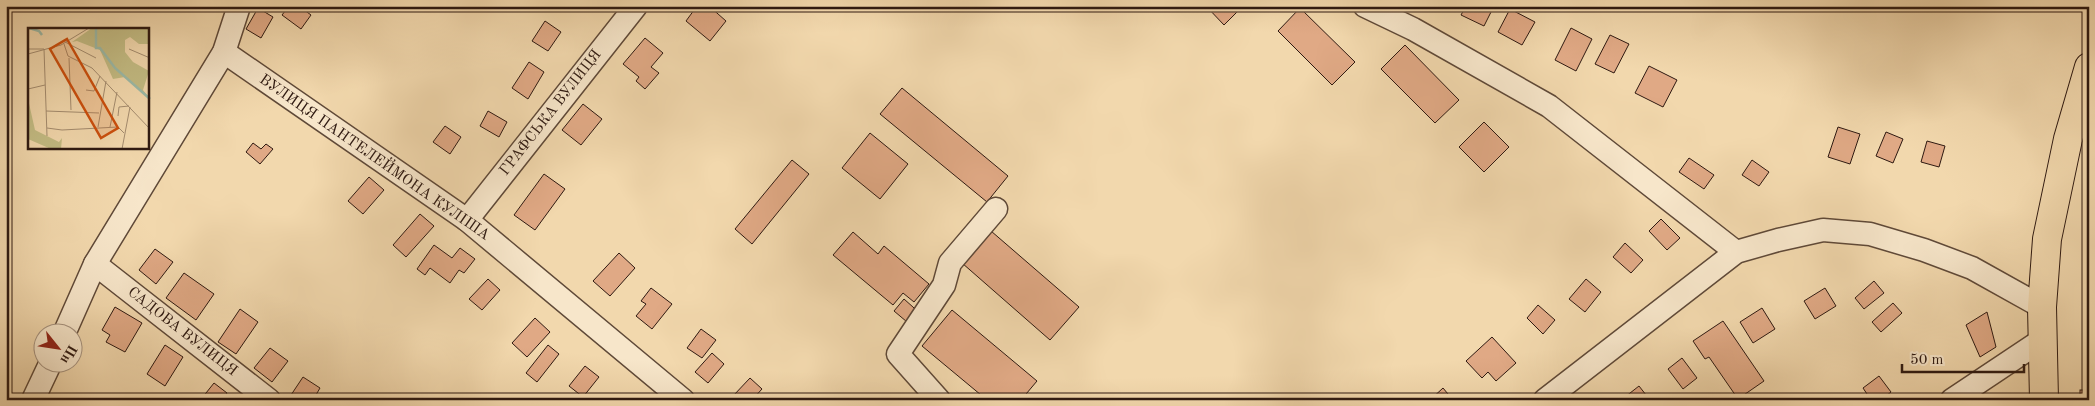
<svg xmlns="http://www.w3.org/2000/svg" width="2095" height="406" viewBox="0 0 2095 406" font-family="'Old Standard TT',serif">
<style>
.building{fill:#e0a985;stroke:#2e1911}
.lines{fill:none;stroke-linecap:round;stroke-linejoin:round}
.minor-casing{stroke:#5f4938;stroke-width:25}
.major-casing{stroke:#2e1911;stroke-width:30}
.minor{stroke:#f7e6ca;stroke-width:22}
.major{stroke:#f2d8ad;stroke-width:28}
.labels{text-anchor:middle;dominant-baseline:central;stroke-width:4;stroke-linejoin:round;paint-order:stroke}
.street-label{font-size:15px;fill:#2e1911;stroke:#f7e6ca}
.inset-river{fill:none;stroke:#9bbaa8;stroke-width:2.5}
.inset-road{fill:none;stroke:#a48c6f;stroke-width:1}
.view{fill:#cc4f0d;fill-opacity:0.15;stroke:#cc4f0d;stroke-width:2.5}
.inset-edge{fill:none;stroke:#2e1911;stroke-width:2.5}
</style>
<rect width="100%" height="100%" fill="#f2d8ad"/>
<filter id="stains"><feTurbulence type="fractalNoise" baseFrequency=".004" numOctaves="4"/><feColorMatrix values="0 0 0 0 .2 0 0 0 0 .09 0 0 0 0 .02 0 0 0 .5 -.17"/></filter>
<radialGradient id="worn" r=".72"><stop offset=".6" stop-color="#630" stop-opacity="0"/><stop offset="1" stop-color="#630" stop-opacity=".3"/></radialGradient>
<g class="building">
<polygon points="289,6 299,6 311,15 301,29 282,15"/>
<polygon points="697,6 709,6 726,21 710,41 686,21"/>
<polygon points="1206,6 1243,6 1224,25"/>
<polygon points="1466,6 1494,6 1484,26 1461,15"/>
<polygon points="258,8 273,17 261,38 246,29"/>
<polygon points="1300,8 1355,62 1332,85 1278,31"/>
<polygon points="1510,9 1535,22 1522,45 1498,32"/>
<polygon points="545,21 561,32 548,51 532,41"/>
<polygon points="1571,28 1592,39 1576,71 1555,60"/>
<polygon points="1610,35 1629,44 1614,73 1595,64"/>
<polygon points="645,38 663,53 651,67 659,73 645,89 636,81 639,77 623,64"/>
<polygon points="1405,45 1459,100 1435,123 1381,69"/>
<polygon points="529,62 544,72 528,99 512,88"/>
<polygon points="1649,66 1677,80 1663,107 1635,93"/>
<polygon points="902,88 1008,176 987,202 880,114"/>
<polygon points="583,104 602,119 581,145 562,130"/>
<polygon points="488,111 507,122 499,137 480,126"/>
<polygon points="1484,122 1509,147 1484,172 1459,147"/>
<polygon points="445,126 461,137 450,154 433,142"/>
<polygon points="1838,127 1860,134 1850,164 1828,157"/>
<polygon points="1886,132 1903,139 1893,163 1876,156"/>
<polygon points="870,133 908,164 880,199 842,168"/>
<polygon points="1927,141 1945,146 1939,167 1921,162"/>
<polygon points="253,143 261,149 266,144 273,149 260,164 246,152"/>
<polygon points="1689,158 1714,175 1704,189 1679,172"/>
<polygon points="792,160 809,174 752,244 735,229"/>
<polygon points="1752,160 1769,172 1759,186 1742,175"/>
<polygon points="544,174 565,189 535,230 514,215"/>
<polygon points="369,177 384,190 363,214 348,201"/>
<polygon points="420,214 434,226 406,257 393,245"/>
<polygon points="1661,219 1680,238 1667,250 1649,231"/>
<polygon points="991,231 1079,307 1050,340 962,263"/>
<polygon points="853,232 878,254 884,246 929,284 914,302 903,293 893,305 833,255"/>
<polygon points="1625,243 1643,260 1631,273 1613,257"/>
<polygon points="434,245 452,258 460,248 475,259 464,273 459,270 450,283 430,268 425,275 417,269"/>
<polygon points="155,249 173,262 156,284 139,270"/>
<polygon points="619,253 635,268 610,296 593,281"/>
<polygon points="184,273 214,294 196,320 166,298"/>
<polygon points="488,279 500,290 482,310 469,299"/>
<polygon points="1586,279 1601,292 1585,312 1569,299"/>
<polygon points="1874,281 1884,293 1864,309 1855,298"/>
<polygon points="651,288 672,304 652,329 636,316 646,304 641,301"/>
<polygon points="1825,288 1836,306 1815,319 1804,301"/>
<polygon points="904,299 923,316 913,327 894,311"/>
<polygon points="1893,303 1902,313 1881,332 1872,322"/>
<polygon points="1538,305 1555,320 1543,334 1527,318"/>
<polygon points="115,307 142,323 125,352 106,342 110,335 102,330"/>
<polygon points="1762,308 1775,329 1753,343 1740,322"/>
<polygon points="240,309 258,322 236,354 218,342"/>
<polygon points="952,310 1037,381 1021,400 987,400 922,346"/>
<polygon points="1987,312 1996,347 1980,357 1966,325"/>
<polygon points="535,318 550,332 527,357 512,343"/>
<polygon points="1723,321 1764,381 1738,399 1709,357 1705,359 1693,341"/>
<polygon points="701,329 716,340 702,358 687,348"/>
<polygon points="1492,337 1516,363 1496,381 1488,372 1482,378 1466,361"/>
<polygon points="165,345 183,357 165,386 147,374"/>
<polygon points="548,345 559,354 537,382 526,373"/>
<polygon points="270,348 288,361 272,382 254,368"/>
<polygon points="712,353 724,364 708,383 695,372"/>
<polygon points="1682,358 1697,378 1683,389 1668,369"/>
<polygon points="585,366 599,377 583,397 569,386"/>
<polygon points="1879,376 1891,392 1881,400 1871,400 1863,388"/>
<polygon points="303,377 320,388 313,400 292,400 289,398"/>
<polygon points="750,378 762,389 752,400 736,400 733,396"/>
<polygon points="214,383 227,393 222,400 193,400 197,395 202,398"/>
<polygon points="1639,386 1650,400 1627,400 1625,397"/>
<polygon points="1443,388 1453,400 1430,400"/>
<rect x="2080" y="390" width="9" height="10"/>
</g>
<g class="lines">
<defs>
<g id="minor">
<polyline points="1365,6 1413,29 1549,106 1736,252"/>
<polyline points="224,52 467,220 683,400"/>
<polyline points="467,220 636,6"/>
<polyline points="95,264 269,400"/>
<polyline points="64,334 95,264 224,52 239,6"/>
<polyline points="33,400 50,364"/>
<polyline points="939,400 898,354 944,285 950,263 996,209"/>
<polyline points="1545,400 1736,252 1778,240 1823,230 1870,234 1924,250 1972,268 2042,307"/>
<polyline points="1952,400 2042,340"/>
</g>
<polyline id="major" points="2044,400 2042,307 2047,239 2068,139 2089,67"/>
</defs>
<use href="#minor" class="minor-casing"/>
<use href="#major" class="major-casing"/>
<use href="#minor" class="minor"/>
<use href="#major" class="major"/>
</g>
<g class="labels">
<g class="street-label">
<text transform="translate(551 113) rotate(-52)">ГРАФСЬКА ВУЛИЦЯ</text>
<text transform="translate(374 158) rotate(35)">ВУЛИЦЯ ПАНТЕЛЕЙМОНА КУЛІША</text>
<text transform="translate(182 332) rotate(38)">САДОВА ВУЛИЦЯ</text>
</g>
</g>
<g transform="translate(28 28)">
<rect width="121" height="121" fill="#f2d8ad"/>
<path d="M64,0h57v16h-10l-9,-7 -5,3v12l8,10 16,9 -6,19 6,8 -24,-21 -12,2 -13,-29 -23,-9 -5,1zM0,71l7,31 24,12 3,-4 -1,11h-10l-23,-10z" fill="#c3bc84"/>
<path class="inset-river" d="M1,0l10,3 3,4M68,0v20h4l15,20 35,31"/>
<path class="inset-road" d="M37,14l31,16M36,16l4,12 24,12 58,61M0,21h16l3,87M101,21l21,9M0,26l33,-9 28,-17M41,30l2,52M0,61l17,-4M58,62l8,1 6,-15M18,83l53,2M90,88l1,-9 10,-1M70,99l8,-46M82,99l7,-35M19,100l15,2 56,-3 6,6M94,121l8,-42"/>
<path class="view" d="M39,11l51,89 -17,10 -51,-89z"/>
<rect width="121" height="121" class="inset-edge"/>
</g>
<rect width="2095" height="406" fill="none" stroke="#f2d8ad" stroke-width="25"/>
<rect x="8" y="8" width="2080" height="391" fill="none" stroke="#2e1911" stroke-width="2.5"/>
<rect x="12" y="12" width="2070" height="381" fill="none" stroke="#2e1911"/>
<g transform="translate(58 348) rotate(120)"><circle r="24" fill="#f7e6ca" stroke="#a79480"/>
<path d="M0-4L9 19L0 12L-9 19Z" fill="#8f2418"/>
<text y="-8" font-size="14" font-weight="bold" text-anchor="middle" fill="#2e1911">Пн</text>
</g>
<path d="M1902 364v8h122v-8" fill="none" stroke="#2e1911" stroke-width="2.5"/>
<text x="1910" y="364" font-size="15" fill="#2e1911" stroke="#f7e6ca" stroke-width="4" paint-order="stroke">50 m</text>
<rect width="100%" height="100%" filter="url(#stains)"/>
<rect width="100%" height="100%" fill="url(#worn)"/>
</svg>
